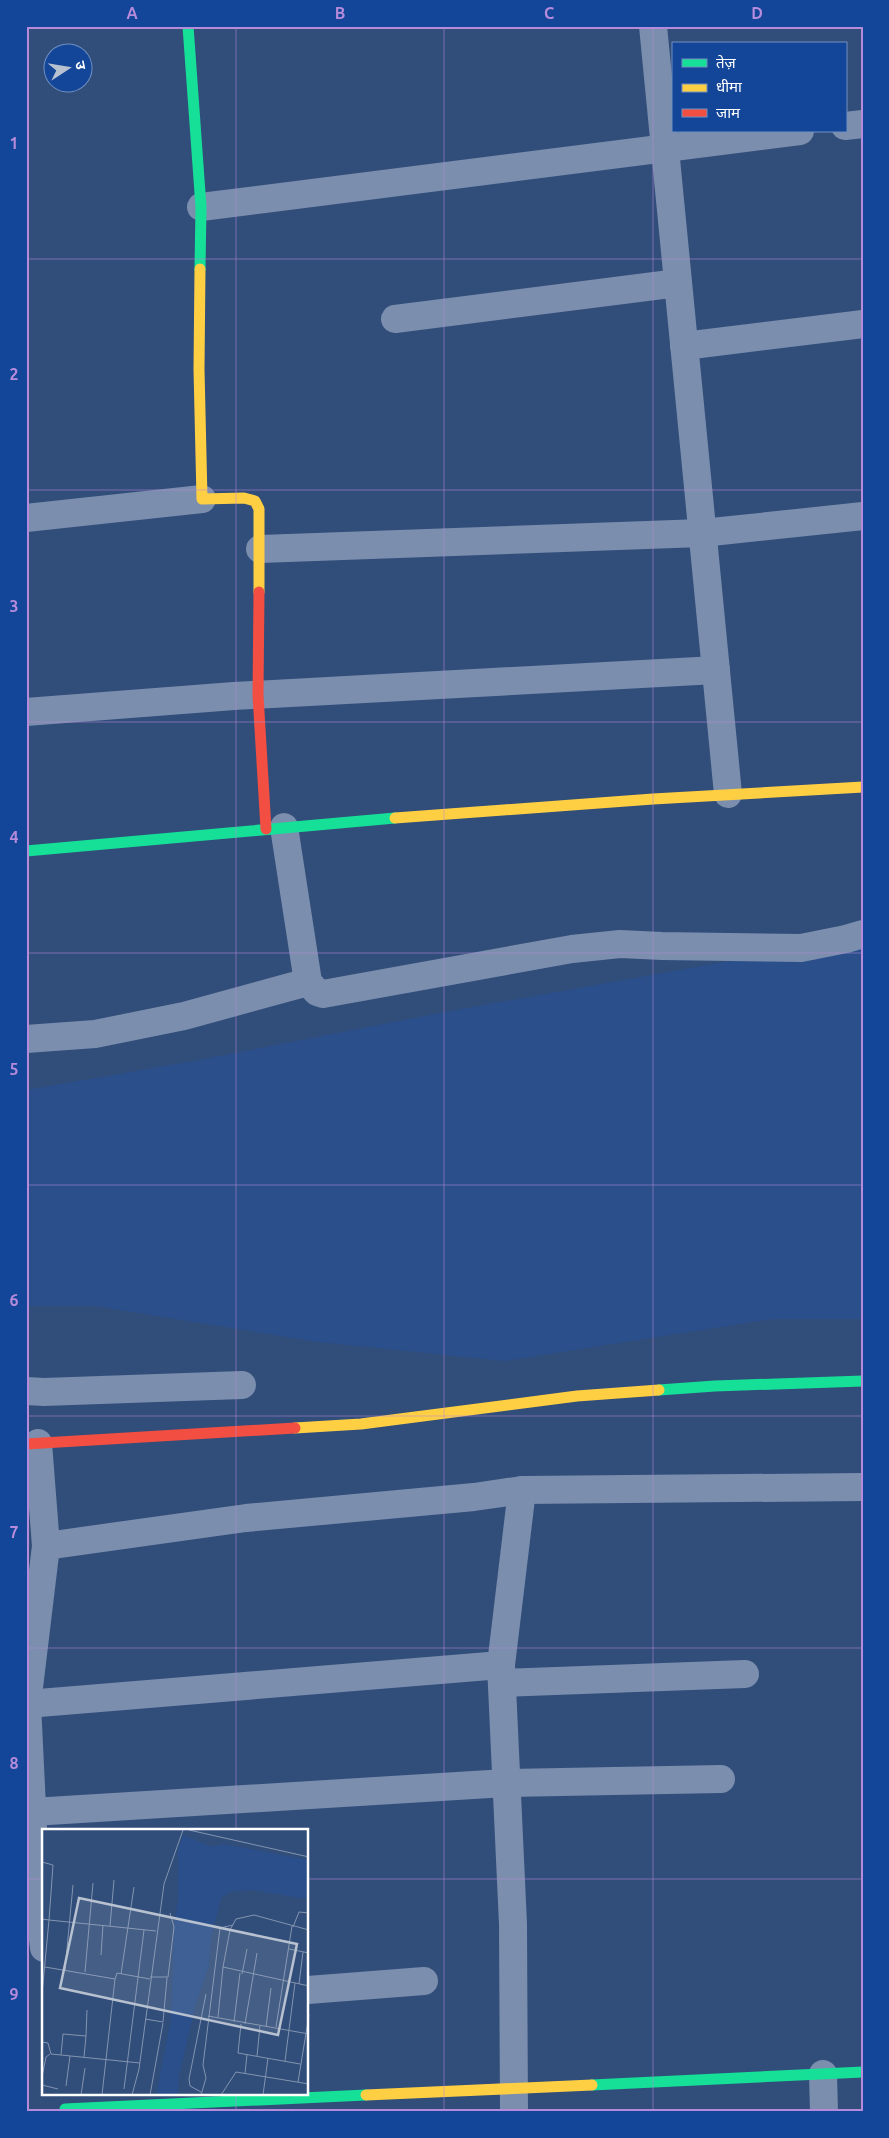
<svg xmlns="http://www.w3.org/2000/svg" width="889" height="2138" viewBox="0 0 889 2138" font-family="Ubuntu,'Noto Sans Devanagari',sans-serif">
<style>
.water{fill:#2a4f8a}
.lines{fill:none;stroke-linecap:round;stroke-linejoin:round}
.street{stroke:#7b8ead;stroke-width:28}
.fast{stroke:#16e098;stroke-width:11}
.slow{stroke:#ffcf43;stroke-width:11}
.jam{stroke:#f24e42;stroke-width:11}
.grid{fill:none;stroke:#b68bdc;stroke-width:1;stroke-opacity:0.55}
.inset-road{fill:none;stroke:#8394af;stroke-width:1}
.view{fill:#b7c1d0;fill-opacity:0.15;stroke:#b7c1d0;stroke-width:2.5}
.inset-edge{fill:none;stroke:#fff;stroke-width:2.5}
.neatline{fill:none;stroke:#b68bdc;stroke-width:2}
.grid-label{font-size:16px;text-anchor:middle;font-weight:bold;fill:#b68bdc}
</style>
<rect width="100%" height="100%" fill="#314d7a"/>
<polygon class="water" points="863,946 863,1319 772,1319 505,1361 318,1342 95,1306 26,1306 26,1090 194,1061 445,1012 801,948"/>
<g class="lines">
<g class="street">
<polyline points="653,26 728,794"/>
<polyline points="845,126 863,124"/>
<polyline points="201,207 800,131"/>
<polyline points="395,319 678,283"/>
<polyline points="684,346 863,324"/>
<polyline points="26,518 202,499"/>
<polyline points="260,549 702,533 863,516"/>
<polyline points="26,712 234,696 716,670"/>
<polyline points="284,827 308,982 317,992 323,994 572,949 620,944 662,946 801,948 846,939 863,934"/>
<polyline points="26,1039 95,1034 184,1016 308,982"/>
<polyline points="26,1391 44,1392 242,1385"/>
<polyline points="38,1443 46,1546 27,1704 35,1869 44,1948"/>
<polyline points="46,1546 246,1518 474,1497 522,1490 863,1487"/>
<polyline points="502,1683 745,1674"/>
<polyline points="27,1704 501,1665"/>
<polyline points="32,1812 506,1783 721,1779"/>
<polyline points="308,1990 424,1981"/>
<polyline points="823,2074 824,2112"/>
<polyline points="514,2112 513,1924 501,1665 522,1490"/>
</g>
<g class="fast">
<polyline points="188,26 201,207 200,269"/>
<polyline points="26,851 395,818"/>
<polyline points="659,1390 715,1386 863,1381"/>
<polyline points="592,2085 863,2072"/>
<polyline points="65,2109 366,2095"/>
</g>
<g class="slow">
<polyline points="200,269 199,369 202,499 244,498 255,501 259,509 259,592"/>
<polyline points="395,818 653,799 863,787"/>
<polyline points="295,1428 361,1424 577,1396 659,1390"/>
<polyline points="366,2095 592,2085"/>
</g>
<g class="jam">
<polyline points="259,592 258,695 266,829"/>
<polyline points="26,1444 295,1428"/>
</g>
</g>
<path class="grid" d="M236,26v1804M444,26v2086M653,26v2086M26,259h837M26,490h837M26,722h837M26,953h837M26,1185h837M26,1416h837M26,1648h837M26,1879h18M308,1879h555M236,2094v18"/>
<g transform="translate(42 1829)">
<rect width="266" height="266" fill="#314d7a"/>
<path d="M141,6l29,12 11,-3 85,16v39l-57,-9 -21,2 -9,6 -10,40 -2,28 -14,41 -16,69 -1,19h-22l15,-76 3,-92 4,-28v-50z" fill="#2a4f8a"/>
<path class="inset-road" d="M147,1l120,27M0,33l11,3 -4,55 -7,-1M68,97l4,-46M251,98l6,-15 10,1M188,101l60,12M247,120l20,4M59,126l2,-30M3,138l70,12 2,-6 33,6M181,138l86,19M23,141l8,-85M43,143l8,-89M79,145l13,-87M200,145l5,-25M108,148h18l6,-50 -4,-14M257,155l4,-32M0,165l7,-74 107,11M166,187l101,18M176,188l5,-50 7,-37 6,-11 18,-4 55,15M103,190l18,3 4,-44M192,193l6,-49M199,195l-3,29 62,11M203,195l12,-71M224,198l5,-39M234,198l16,-101M44,207l1,-26M0,213l6,1 3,11 89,9M19,226l2,-21 23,2 -2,21M215,227l3,-30M243,232l10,-78M203,245l2,-20M0,248l4,-20 4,-3M256,253l11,-67M0,256l16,4M24,257l4,-30M82,260l20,-159M159,263l-11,-6 -1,-7 17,-85M39,266l4,-27M60,266l13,-116M90,266l7,-26 25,-185 19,-54M108,266l13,-72M159,266l5,-17 -3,-13 17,-137 13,-3M179,266l15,-23 73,12M221,266l5,-37"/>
<path class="view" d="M37,69l218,46 -19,91 -218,-47z"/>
<rect width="266" height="266" class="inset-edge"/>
</g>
<rect width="889" height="2138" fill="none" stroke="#134698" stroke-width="55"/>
<rect x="672" y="42" width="175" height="90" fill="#134698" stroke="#7190c1"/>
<rect x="682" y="59" width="25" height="8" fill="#16e098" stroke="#7190c1"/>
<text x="716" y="68" font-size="15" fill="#ffffff">तेज़</text>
<rect x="682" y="84" width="25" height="8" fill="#ffcf43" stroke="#7190c1"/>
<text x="716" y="92" font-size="15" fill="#ffffff">धीमा</text>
<rect x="682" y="109" width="25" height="8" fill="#f24e42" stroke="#7190c1"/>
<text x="716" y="118" font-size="15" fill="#ffffff">जाम</text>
<g transform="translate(68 68) rotate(78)"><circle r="24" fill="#134698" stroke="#7190c1"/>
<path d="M0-4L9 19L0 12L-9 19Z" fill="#b7c1d0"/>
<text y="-8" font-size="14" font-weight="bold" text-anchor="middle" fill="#ffffff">उ</text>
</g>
<rect x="28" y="28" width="834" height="2082" class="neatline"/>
<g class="grid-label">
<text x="132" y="19">A</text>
<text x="340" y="19">B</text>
<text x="549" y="19">C</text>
<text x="757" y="19">D</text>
<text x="14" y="149">1</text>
<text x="14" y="380">2</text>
<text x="14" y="612">3</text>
<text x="14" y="843">4</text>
<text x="14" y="1075">5</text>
<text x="14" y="1306">6</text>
<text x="14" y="1538">7</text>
<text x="14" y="1769">8</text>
<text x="14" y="2000">9</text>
</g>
</svg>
